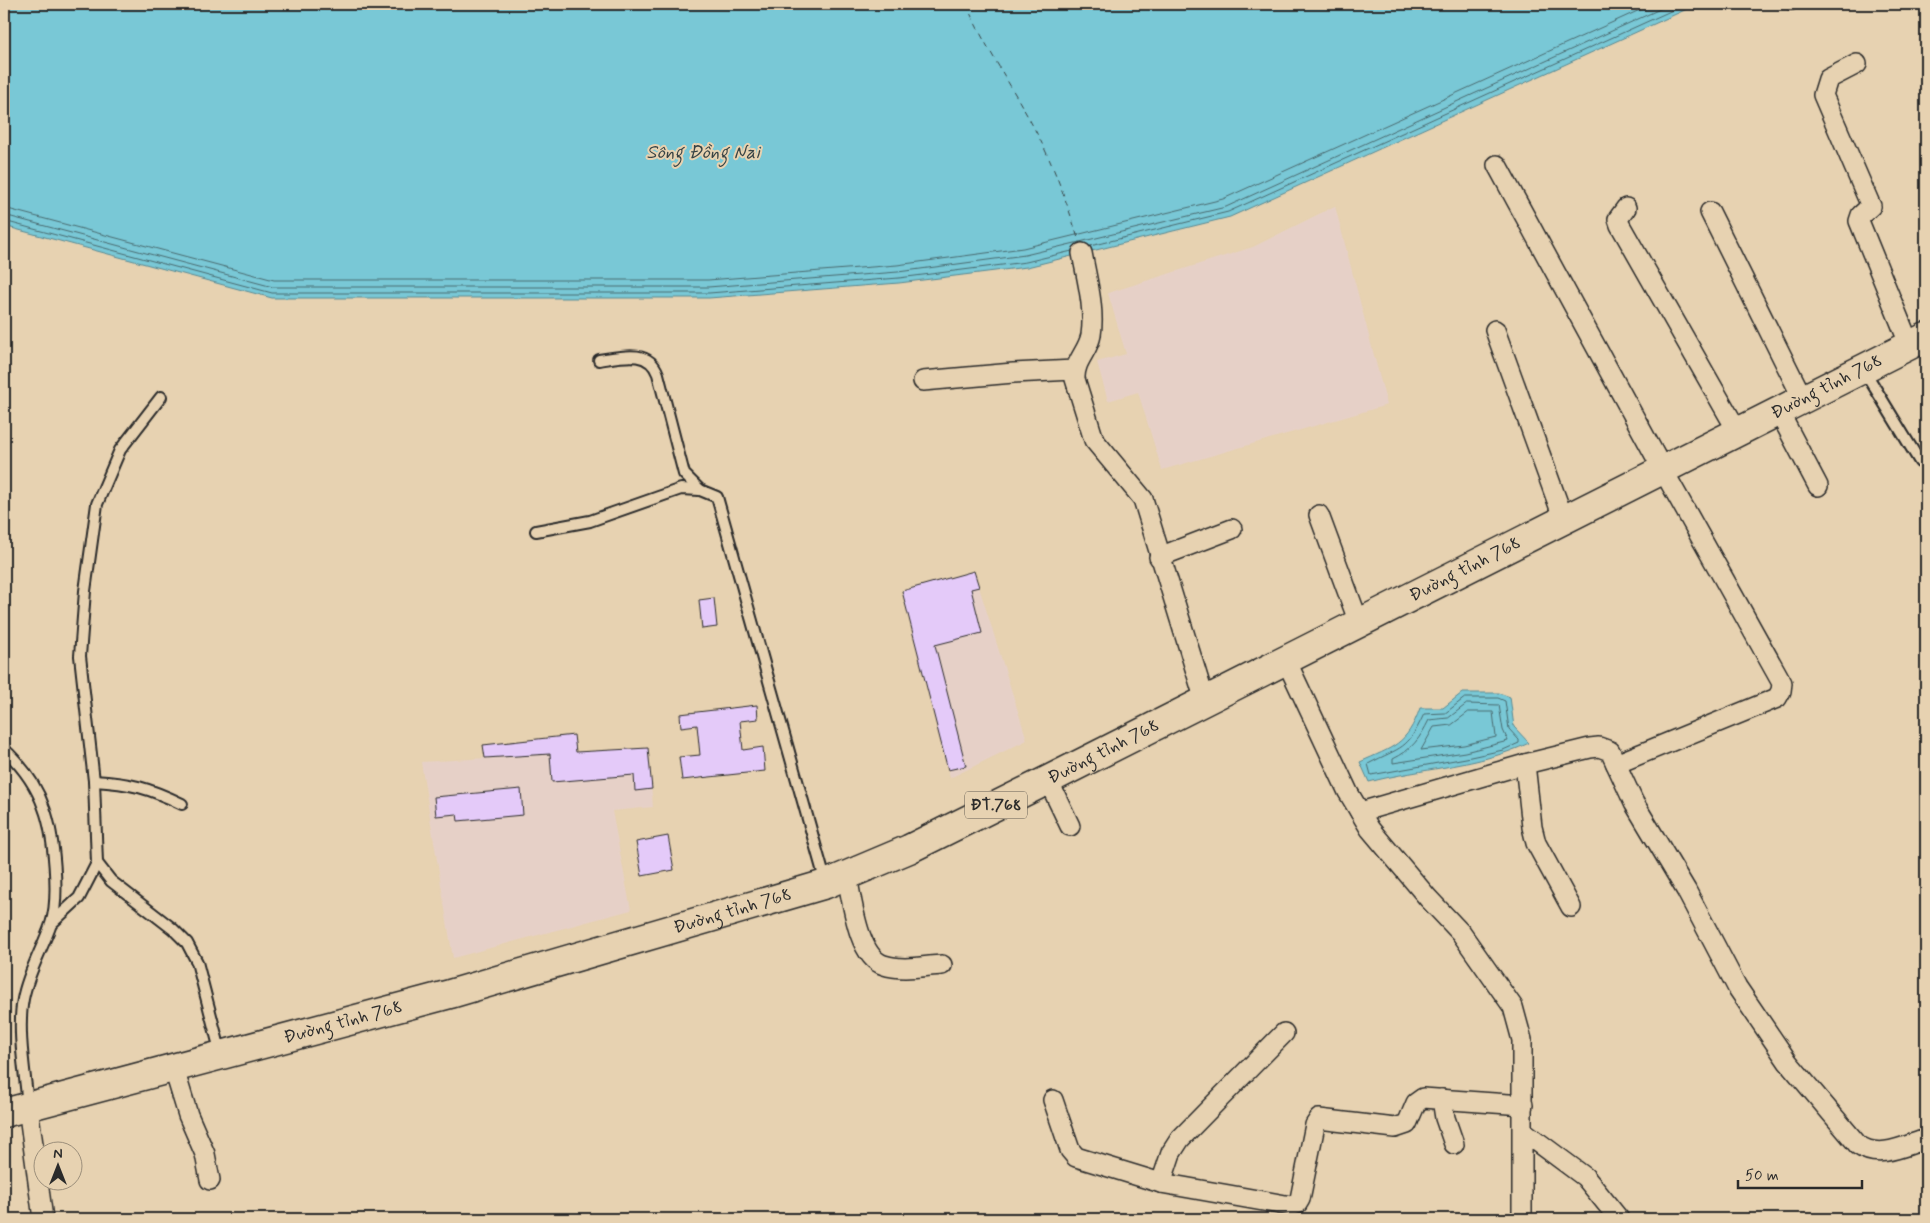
<svg xmlns="http://www.w3.org/2000/svg" width="1930" height="1223" viewBox="0 0 1930 1223" font-family="Mynerve,sans-serif">
<style>
.built{fill:#e6d0c7}
.water{fill:#79c8d6;stroke:#5a8992}
.lines{fill:none;stroke-linecap:round;stroke-linejoin:round}
.shore{stroke:#4a6a6f;stroke-width:1}
.ferry{stroke:#374345;stroke-width:1;stroke-dasharray:6 5;stroke-linecap:butt}
.building{fill:#e4caf9;stroke:#2b2b2b}
.service-casing{stroke:#2b2b2b;stroke-width:14}
.minor-casing{stroke:#2b2b2b;stroke-width:22}
.primary-casing{stroke:#2b2b2b;stroke-width:31}
.service{stroke:#e7d2b1;stroke-width:10}
.minor{stroke:#e7d2b1;stroke-width:19}
.primary{stroke:#e7d2b1;stroke-width:28}
.labels{text-anchor:middle;dominant-baseline:central;stroke-width:4;stroke-linejoin:round;paint-order:stroke}
.shield{fill:#e7d2b1;stroke:#635d53;stroke-width:1}
.shield-label{font-size:16px;font-weight:bold;fill:#2b2b2b}
.street-label{font-size:18px;fill:#2b2b2b;stroke:#e7d2b1}
.water-label{font-size:19px;font-style:italic;fill:#374345;stroke:#e7d2b1}
</style>
<rect width="100%" height="100%" fill="#e7d2b1"/>
<filter id="ink" filterUnits="userSpaceOnUse"><feTurbulence type="fractalNoise" baseFrequency=".02" numOctaves="2"/><feDisplacementMap in="SourceGraphic" scale="10" xChannelSelector="R" yChannelSelector="G"/><feConvolveMatrix kernelMatrix="1 2 1 2 8 2 1 2 1" color-interpolation-filters="sRGB"/></filter>
<g filter="url(#ink)">
<g class="built">
<polygon points="1335,206 1387,405 1162,470 1138,392 1108,401 1097,362 1126,354 1108,293 1253,247"/>
<polygon points="974,571 1027,740 950,778 902,591"/>
<polygon points="648,748 653,807 612,811 631,910 453,958 421,762"/>
</g>
<g class="water">
<polygon points="4,4 1698,4 1230,217 1027,267 899,283 709,298 272,298 4,226"/>
<path d="M1462,693h37l11,4 4,30 15,16c-50,24 -107,25 -160,39l-9,-20c33,-15 47,-17 60,-54h23z"/>
</g>
<g class="lines">
<g class="shore">
<polyline points="4,208 274,280 708,280 897,265 1023,248 1223,199 1653,4"/>
<polyline points="4,215 273,287 708,287 898,272 1025,255 1226,207 1671,4"/>
<polyline points="4,221 272,293 709,293 899,278 1026,262 1072,251"/>
<polyline points="1090,246 1228,212 1686,4"/>
<path d="M1465,698h33l7,3 4,28 10,11v3l-16,7 -37,8 -95,17 -3,-11c34,-18 39,-13 56,-50l21,-1z"/>
<path d="M1467,704l32,1 4,25 5,11 -43,11 -72,11v-4c19,-9 27,-21 36,-39l19,-2z"/>
<polygon points="1469,712 1493,712 1496,737 1464,745 1421,750 1434,727 1451,725"/>
</g>
<path class="ferry" d="M966,4c19,43 46,82 68,124 20,37 34,77 46,117"/>
</g>
<g class="building">
<polygon points="974,571 979,587 971,589 982,633 935,645 966,766 948,770 902,591"/>
<polygon points="714,598 717,627 702,629 699,600"/>
<polygon points="757,705 758,719 740,721 743,750 763,747 765,771 682,780 679,757 700,755 697,725 681,727 680,714"/>
<polygon points="574,735 576,752 648,748 652,789 635,791 634,775 552,782 550,754 485,758 483,745"/>
<polygon points="521,789 523,815 458,821 457,814 436,816 434,797"/>
<polygon points="668,836 674,870 642,876 636,842"/>
</g>
<g class="lines">
<defs>
<g id="service">
<polyline points="1791,4 1792,4"/>
<path d="M599,360c21,-3 50,-12 59,14l26,100 16,16"/>
<polyline points="1864,370 1920,462"/>
<polyline points="161,397 120,450 97,504 85,591 80,656 94,781 97,863 111,881 173,929 187,943 197,962 221,1054"/>
<polyline points="536,531 590,521 681,489 700,490 717,497 826,883"/>
<path d="M4,749c17,16 32,35 40,59 10,26 16,90 7,116 -9,26 -23,48 -28,75 -6,31 2,74 5,106"/>
<path d="M94,781c37,2 55,7 88,23"/>
<polyline points="52,923 79,898 97,863"/>
</g>
<g id="minor">
<polyline points="1857,64 1828,79 1823,95 1870,204 1871,206 1861,215 1859,221 1910,346"/>
<polyline points="1497,165 1663,470 1782,683 1781,691 1777,698 1616,764"/>
<polyline points="1626,208 1618,219 1620,225 1738,432"/>
<polyline points="1710,212 1803,399"/>
<path d="M1082,253c5,27 13,56 9,82 -3,17 -17,26 -16,44l19,61 49,59 62,202"/>
<polyline points="1495,330 1564,520"/>
<polyline points="923,381 1013,373 1074,370"/>
<polyline points="1779,412 1818,486"/>
<polyline points="1319,515 1359,623"/>
<polyline points="1159,557 1232,529"/>
<polyline points="1286,660 1348,792 1370,829 1428,898 1461,933 1513,1007 1522,1040 1522,1219"/>
<polyline points="1525,764 1532,827 1536,843 1571,907"/>
<polyline points="1048,780 1070,826"/>
<path d="M1360,812l165,-48 65,-16 9,-1 11,4 24,52 52,87 51,97 51,75 70,83c21,15 46,1 68,-6"/>
<path d="M847,876c5,24 11,81 37,89 18,6 40,1 58,0"/>
<polyline points="174,1069 188,1115 205,1154 210,1180"/>
<polyline points="1442,1099 1445,1118 1454,1144"/>
<polyline points="1053,1100 1070,1150 1076,1157 1161,1183 1291,1206 1297,1204 1300,1199 1315,1125 1319,1119 1395,1128 1407,1124 1416,1103 1423,1098 1523,1105"/>
<polyline points="28,1107 43,1219"/>
<polyline points="1523,1131 1585,1177 1619,1219"/>
<polyline points="1161,1183 1171,1153 1180,1139 1284,1033"/>
</g>
<g id="primary">
<path id="s1" d="M4,1113l446,-119 376,-110 83,-35 139,-69 878,-443"/>
</g>
</defs>
<use href="#service" class="service-casing"/>
<use href="#minor" class="minor-casing"/>
<use href="#primary" class="primary-casing"/>
<use href="#service" class="service"/>
<use href="#minor" class="minor"/>
<use href="#primary" class="primary"/>
</g>
</g>
<g class="labels">
<rect class="shield" x="965" y="791.5" width="62" height="27" rx="4"/>
<g class="shield-label">
<text x="996" y="805">ĐT.768</text>
</g>
<g class="street-label">
<text stroke="none"><textPath href="#s1" startOffset="1971">Đường tỉnh 768</textPath></text>
<text stroke="none"><textPath href="#s1" startOffset="1566">Đường tỉnh 768</textPath></text>
<text stroke="none"><textPath href="#s1" startOffset="1161">Đường tỉnh 768</textPath></text>
<text stroke="none"><textPath href="#s1" startOffset="756">Đường tỉnh 768</textPath></text>
<text stroke="none"><textPath href="#s1" startOffset="351">Đường tỉnh 768</textPath></text>
</g>
<g class="water-label">
<text x="703" y="152">Sông Đồng Nai</text>
</g>
</g>
<rect width="1930" height="1223" fill="none" stroke="#e7d2b1" stroke-width="20"/>
<rect x="10" y="10" width="1910" height="1203" fill="none" stroke="#2b2b2b" stroke-width="2" filter="url(#ink)"/>
<g transform="translate(58 1166)"><circle r="24" fill="#e7d2b1" stroke="#9c8f7b"/>
<path d="M0-4L9 19L0 12L-9 19Z" fill="#2b2b2b"/>
<text y="-8" font-size="14" font-weight="bold" text-anchor="middle" fill="#2b2b2b">N</text>
</g>
<path d="M1738 1180v8h124v-8" fill="none" stroke="#2b2b2b" stroke-width="2.5"/>
<text x="1745" y="1180" font-size="15" fill="#2b2b2b" stroke="#e7d2b1" stroke-width="4" paint-order="stroke">50 m</text>
</svg>
